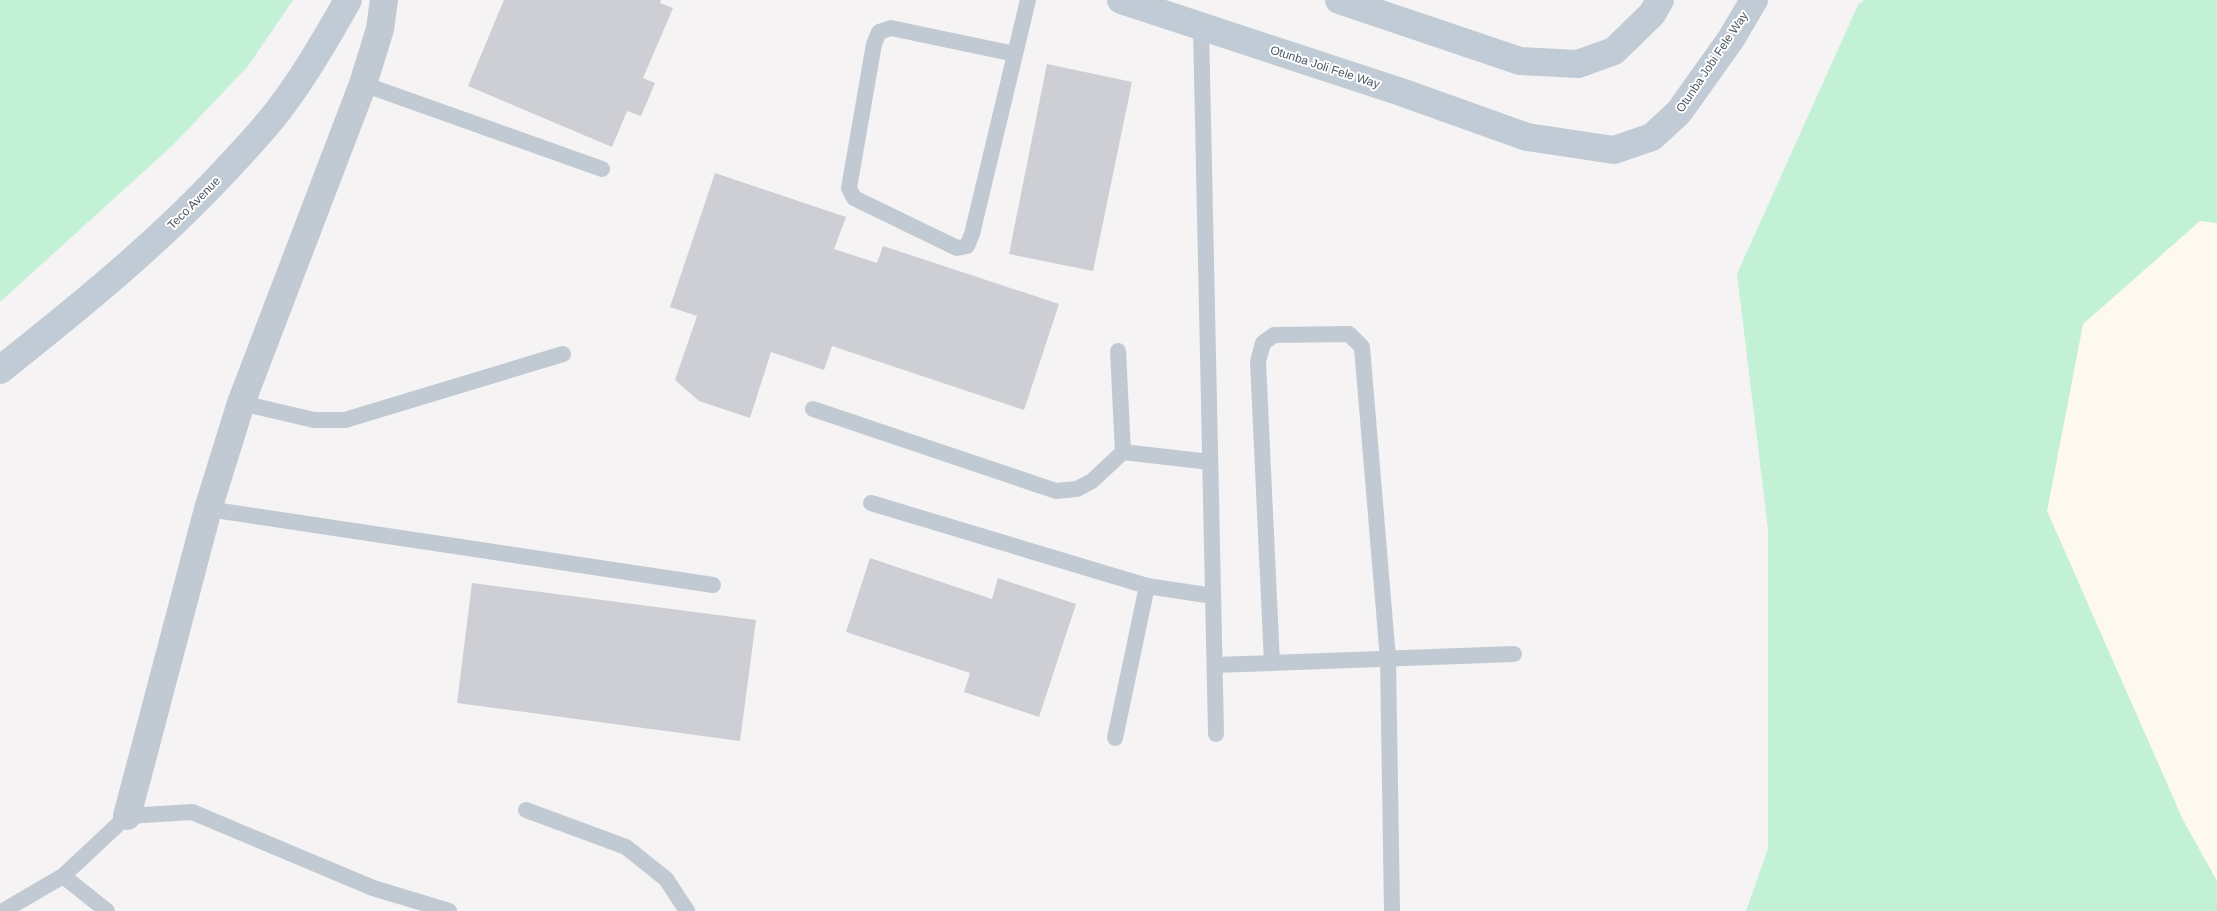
<svg xmlns="http://www.w3.org/2000/svg" width="2217" height="911" viewBox="0 0 2217 911" font-family="Helvetica,sans-serif">
<style>
.commercial{fill:#fdf9ef}
.green{fill:#c3f1d5}
.building{fill:#cdcfd5}
.lines{fill:none;stroke-linecap:round;stroke-linejoin:round}
.lane{stroke:#c1cad2;stroke-width:16}
.street{stroke:#c1cad2;stroke-width:28}
.secondary{stroke:#c1cbd6;stroke-width:28}
.labels{text-anchor:middle;dominant-baseline:central;stroke-width:4;stroke-linejoin:round;paint-order:stroke}
.street-label{font-size:12px;fill:#4a5661;stroke:#fff}
</style>
<rect width="100%" height="100%" fill="#f5f3f3"/>
<polygon class="commercial" points="2200,221 2217,223 2217,881 2183,820 2047,511 2083,324"/>
<g class="green">
<polygon points="0,0 293,0 248,66 173,145 0,302"/>
<polygon points="1864,0 2217,0 2217,223 2200,221 2083,324 2047,511 2183,820 2217,881 2217,911 1746,911 1768,849 1768,529 1737,274 1858,5"/>
</g>
<g class="building">
<polygon points="504,0 661,0 660,3 673,8 643,78 655,83 641,116 627,111 612,147 468,86"/>
<polygon points="1047,64 1132,82 1093,271 1009,254"/>
<polygon points="715,173 846,217 834,249 877,263 883,246 1059,304 1024,410 832,346 824,370 771,352 750,418 699,401 675,380 697,316 670,307"/>
<polygon points="870,558 992,599 998,578 1076,604 1039,717 964,692 970,673 846,632"/>
<polygon points="472,583 756,620 740,741 457,703"/>
</g>
<g class="lines">
<g class="lane">
<polyline points="1201,26 1216,734"/>
<polyline points="1015,54 891,28 879,32 874,44 849,188 854,198 957,248 967,246 972,234 1028,0"/>
<polyline points="363,84 602,169"/>
<polyline points="1118,351 1123,452"/>
<polyline points="241,403 314,420 345,420 563,354"/>
<polyline points="813,409 1056,491 1077,489 1092,481 1123,452 1210,462"/>
<polyline points="871,503 1147,586 1213,596"/>
<polyline points="208,509 713,585"/>
<polyline points="1272,663 1258,362 1263,343 1274,335 1349,334 1362,347 1388,659 1392,911"/>
<polyline points="1215,665 1514,654"/>
<polyline points="1115,738 1147,586"/>
<polyline points="526,810 626,847 666,879 687,911"/>
<polyline points="63,876 107,911"/>
<polyline points="3,911 63,876 127,816 192,812 373,888 449,911"/>
</g>
<polyline class="street" points="127,816 208,509 241,403 363,84 380,29 384,0"/>
<g class="secondary">
<polyline points="1121,0 1401,92 1527,137 1614,150 1652,137 1679,112 1731,39 1754,0"/>
<polyline points="1339,0 1520,61 1578,64 1614,51 1652,14 1660,0"/>
<path d="M0,370c78,-62 156,-125 224,-198 21,-23 44,-46 62,-72 23,-31 43,-66 62,-100"/>
</g>
</g>
<g class="labels">
<g class="street-label">
<text transform="translate(1712 62) rotate(-56)">Otunba Jobi Fele Way</text>
<text transform="translate(1325 67) rotate(18)">Otunba Joli Fele Way</text>
<text transform="translate(194 203) rotate(-45)">Teco Avenue</text>
</g>
</g>
</svg>
